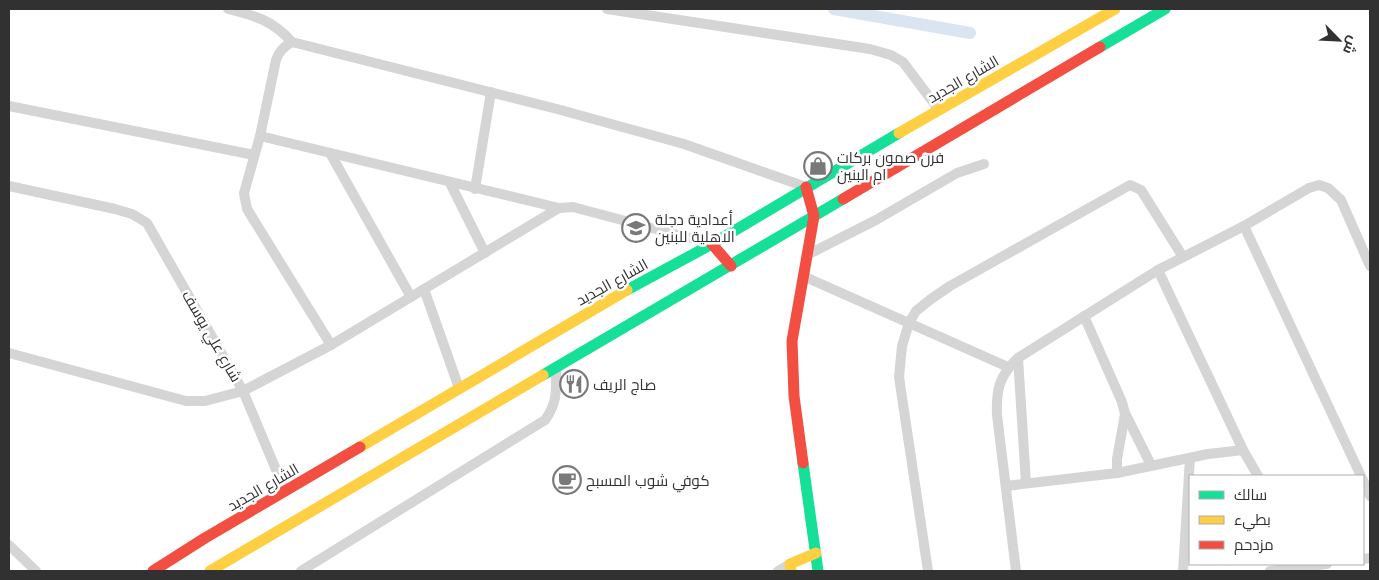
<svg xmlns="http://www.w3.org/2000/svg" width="1379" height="580" viewBox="0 0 1379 580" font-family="Quicksand,Cairo,sans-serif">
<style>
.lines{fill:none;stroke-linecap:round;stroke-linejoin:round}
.canal{stroke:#dbe5f2;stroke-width:12}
.street{stroke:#d5d5d5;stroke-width:10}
.fast{stroke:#16e098;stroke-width:11}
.slow{stroke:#ffcf43;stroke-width:11}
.jam{stroke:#f24e42;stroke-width:11}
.labels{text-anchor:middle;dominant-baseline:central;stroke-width:5;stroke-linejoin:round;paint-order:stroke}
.street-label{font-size:15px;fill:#313131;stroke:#fff}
.poi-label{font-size:15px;fill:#313131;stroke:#fff;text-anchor:start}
</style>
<rect width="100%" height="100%" fill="#fff"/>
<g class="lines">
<polyline class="canal" points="834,9 970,33"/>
<g class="street">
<path d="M228,9c28,7 44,11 64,33"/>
<polyline points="607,9 870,49 891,55 903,62 939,110"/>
<polyline points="9,106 254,155"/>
<polyline points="260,136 559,208"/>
<polyline points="330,153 411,297"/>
<polyline points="450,183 485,253"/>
<polyline points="9,186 115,209 132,214 147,223 243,391 205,401 186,401 9,353"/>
<polyline points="475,189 491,92"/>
<polyline points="807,255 876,220 957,173 984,164"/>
<polyline points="1158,270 1243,450 1258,476"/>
<polyline points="803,276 1008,367"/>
<polyline points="424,289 459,388"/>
<polyline points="331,345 559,208 573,207 712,244"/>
<polyline points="1018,358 1026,483"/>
<polyline points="1126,415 1151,465"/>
<polyline points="1117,473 1208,454 1243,450"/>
<polyline points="1361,476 1244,226 1309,188 1319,185 1328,188 1341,200 1370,266"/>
<polyline points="1363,480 1370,496"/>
<polyline points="1006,486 1117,473 1117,459 1125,414 1122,402 1084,316"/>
<path d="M285,491l-42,-100 88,-46 -84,-136 -3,-16 16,-57 16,-76c3,-9 8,-14 16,-18l265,67 127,35 122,43"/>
<polyline points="9,545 36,571"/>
<polyline points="1363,559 1370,558"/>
<path d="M301,571l244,-151c13,-18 11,-30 11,-52"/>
<polyline points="778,571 790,564"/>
<polyline points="928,571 899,377 902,346 909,323 916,311 931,299 950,286 1130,185 1141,190 1183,257"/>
<path d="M1016,571l-19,-156c-1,-25 2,-39 21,-57l140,-88 86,-44"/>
<polyline points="1183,571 1190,458"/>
<polyline points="1270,571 1327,564"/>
</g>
<g class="fast">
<polyline points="1100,47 1165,9"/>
<polyline points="627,290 712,244 899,133"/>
<polyline points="543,375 843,199"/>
<polyline points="803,463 818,571"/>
</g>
<g class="slow">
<polyline points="899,133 1115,9"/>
<polyline points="360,447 627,290"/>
<polyline points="210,571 543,375"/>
<polyline points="791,571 790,564 816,553"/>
</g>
<g class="jam">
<polyline points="843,199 1100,47"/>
<polyline points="712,244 731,266"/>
<polyline points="803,463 794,396 792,341 814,216 806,187"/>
<polyline points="153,571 205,538 360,447"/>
</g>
</g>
<defs>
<symbol id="shop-ring" viewBox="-11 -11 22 22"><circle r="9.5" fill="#fff" stroke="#797979" stroke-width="1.5"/><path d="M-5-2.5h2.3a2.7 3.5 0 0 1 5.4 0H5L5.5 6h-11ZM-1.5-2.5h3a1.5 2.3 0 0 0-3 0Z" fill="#797979"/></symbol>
<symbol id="school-ring" viewBox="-11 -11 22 22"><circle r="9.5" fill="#fff" stroke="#797979" stroke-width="1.5"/><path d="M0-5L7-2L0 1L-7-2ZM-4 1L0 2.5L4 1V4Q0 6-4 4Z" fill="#797979"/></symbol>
<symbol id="restaurant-ring" viewBox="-11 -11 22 22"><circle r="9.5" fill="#fff" stroke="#797979" stroke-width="1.5"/><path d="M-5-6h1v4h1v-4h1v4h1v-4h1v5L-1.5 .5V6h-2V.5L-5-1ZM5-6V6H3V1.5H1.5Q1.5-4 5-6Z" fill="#797979"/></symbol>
<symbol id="cafe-ring" viewBox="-11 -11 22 22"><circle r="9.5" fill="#fff" stroke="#797979" stroke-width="1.5"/><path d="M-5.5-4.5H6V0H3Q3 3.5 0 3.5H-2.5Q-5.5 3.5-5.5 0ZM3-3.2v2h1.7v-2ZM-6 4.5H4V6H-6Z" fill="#797979"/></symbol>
</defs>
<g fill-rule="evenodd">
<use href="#shop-ring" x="802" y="150" width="32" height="32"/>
<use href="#school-ring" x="620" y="212" width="32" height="32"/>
<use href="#restaurant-ring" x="558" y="368" width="32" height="32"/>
<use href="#cafe-ring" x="551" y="464" width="32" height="32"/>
</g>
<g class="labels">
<g class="street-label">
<text transform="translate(963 79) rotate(-30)">الشارع الجديد</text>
<text transform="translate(612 282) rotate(-29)">الشارع الجديد</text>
<text transform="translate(212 336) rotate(60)">شارع علي يوسف</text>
<text transform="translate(263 487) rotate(-30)">الشارع الجديد</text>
</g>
<g class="poi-label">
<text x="837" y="157">فرن صمون بركات<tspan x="837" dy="17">ام البنين</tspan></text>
<text x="655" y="219">أعدادية دجلة<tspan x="655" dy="17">الاهلية للبنين</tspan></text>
<text x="593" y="384">صاج الريف</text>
<text x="586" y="480">كوفي شوب المسبح</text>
</g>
</g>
<rect width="1379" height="580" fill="none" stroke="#313131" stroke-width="20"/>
<rect x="1189" y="475" width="175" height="90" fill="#ffffff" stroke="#adadad"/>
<rect x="1199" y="491" width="25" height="8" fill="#16e098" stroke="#adadad"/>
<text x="1234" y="500" font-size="15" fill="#313131">سالك</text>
<rect x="1199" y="516" width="25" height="8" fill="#ffcf43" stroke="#adadad"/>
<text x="1234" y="525" font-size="15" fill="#313131">بطيء</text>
<rect x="1199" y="541" width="25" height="8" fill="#f24e42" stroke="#adadad"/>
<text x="1234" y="550" font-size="15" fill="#313131">مزدحم</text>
<g transform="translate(1339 40) rotate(114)" stroke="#ffffff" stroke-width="4" paint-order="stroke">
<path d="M0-4L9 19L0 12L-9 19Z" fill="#313131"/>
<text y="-8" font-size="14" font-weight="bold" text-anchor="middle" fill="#313131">ش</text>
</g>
</svg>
